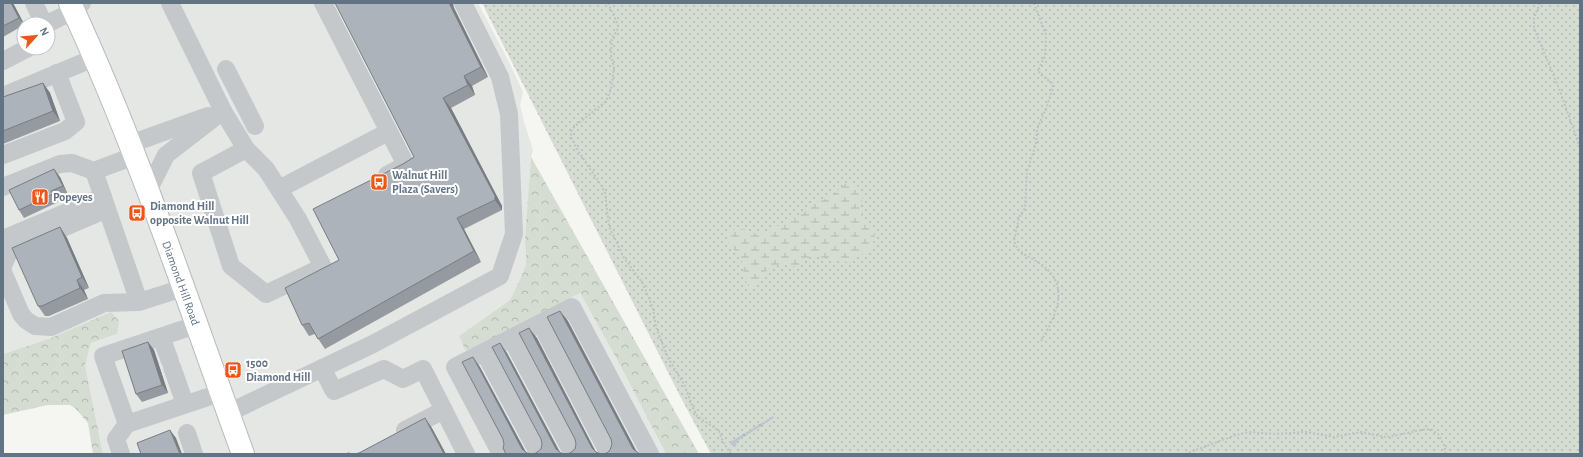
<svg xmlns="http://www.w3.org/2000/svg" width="1583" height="457" viewBox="0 0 1583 457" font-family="'Alegreya Sans',sans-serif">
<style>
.built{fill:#e5e7e4;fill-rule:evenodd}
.grass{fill:url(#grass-dots)}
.forest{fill:url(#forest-crowns)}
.wetland{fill:url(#wetland-marsh)}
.water{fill:url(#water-waves)}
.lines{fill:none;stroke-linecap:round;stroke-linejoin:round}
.major-casing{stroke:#b5b9bd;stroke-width:24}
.path{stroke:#bec0c2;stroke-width:2;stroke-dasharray:2 2;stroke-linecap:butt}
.minor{stroke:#c4c8cb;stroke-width:18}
.major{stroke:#fff;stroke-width:22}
.wall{fill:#949aa0}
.shaded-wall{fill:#787d82}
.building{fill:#acb3ba;stroke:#787d82}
.labels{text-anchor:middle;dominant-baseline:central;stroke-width:4;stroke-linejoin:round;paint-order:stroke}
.poi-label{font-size:12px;font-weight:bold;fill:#627384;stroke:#fff;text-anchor:start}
.street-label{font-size:12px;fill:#627384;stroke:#fff}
</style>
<defs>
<pattern id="grass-dots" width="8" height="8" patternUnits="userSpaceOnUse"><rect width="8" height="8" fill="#d5ddd2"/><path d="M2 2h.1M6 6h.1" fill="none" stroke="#b0b8b0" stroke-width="1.8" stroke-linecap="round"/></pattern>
<pattern id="forest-crowns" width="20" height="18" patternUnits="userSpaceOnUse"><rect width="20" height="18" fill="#d5ddd2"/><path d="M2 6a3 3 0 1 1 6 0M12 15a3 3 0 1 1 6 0" fill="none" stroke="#b0b8b0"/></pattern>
<pattern id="wetland-marsh" width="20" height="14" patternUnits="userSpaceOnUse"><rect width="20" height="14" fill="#d5ddd2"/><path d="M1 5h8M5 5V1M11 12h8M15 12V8" fill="none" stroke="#b0b8b0"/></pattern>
<pattern id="water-waves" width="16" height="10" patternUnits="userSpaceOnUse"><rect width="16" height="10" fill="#bdc8cd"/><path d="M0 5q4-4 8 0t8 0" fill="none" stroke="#9da7ac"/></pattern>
</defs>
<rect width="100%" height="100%" fill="#f5f5f1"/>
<path class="built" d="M3,3h475l31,59 14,30 -3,13 4,17 9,28 -2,7 -5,107 -4,11 -12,25 -51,36 8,18 113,-61 40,72 46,89h-563l-18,-89 6,-22 26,-9 -66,4 -48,16zM24,24h24v24h-24z"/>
<polygon class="grass" points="482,3 1580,3 1580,454 711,454 680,396"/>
<g class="forest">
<polygon points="531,157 699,454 666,454 620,365 580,293 467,354 459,336 510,300 522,275 526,264 526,254 525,239"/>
<polygon points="111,312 119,321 117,334 91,343 85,365 103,454 93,454 88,423 75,408 70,405 48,405 3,415 3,354 51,338"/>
</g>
<polygon class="wetland" points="848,181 859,187 863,194 860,211 875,235 872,249 849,262 811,256 798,267 780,264 766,271 752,292 745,280 741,258 726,240 730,230 744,229 757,235 772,229 806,211 813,203 829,198"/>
<polygon class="water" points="773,416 774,418 739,440 735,446 731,445 730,442"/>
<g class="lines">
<defs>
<path id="major" d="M70,3c68,146 118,300 173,451"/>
</defs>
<use href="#major" class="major-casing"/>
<g class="path">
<polyline points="608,3 618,25 617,31 612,38 611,54 614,68 611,89 606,101 574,127 571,132 571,137 578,151 601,185 605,193 609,226 624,258 642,282 653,308 656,327 668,358 685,386 693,408 697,416 719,431 723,442 731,454"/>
<path d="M1034,3l12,32 -1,21 -6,12v3l1,3 12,9 1,5 -6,18 -10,23 -1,15 -9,27 -2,37 -6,9 -5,24c3,11 12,14 22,20 37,22 21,53 4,82"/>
<polyline points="1540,3 1534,18 1534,28 1560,91 1580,148"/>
<polyline points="1185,454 1236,435 1249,432 1275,434 1306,432 1334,437 1361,432 1385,437 1393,436 1426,429 1432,430 1438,434 1444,445 1446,454"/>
</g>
<g class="minor">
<polyline points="34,3 44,24"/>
<polyline points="170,3 223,111 246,149 266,169 298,219 323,267 266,294 231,266 201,173 246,149"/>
<polyline points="323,3 406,165 387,175"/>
<polyline points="47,24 73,11 82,3"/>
<polyline points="3,61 28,48"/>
<polyline points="226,69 255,126"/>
<polyline points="3,96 94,58"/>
<polyline points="130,144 208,116"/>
<polyline points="3,155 65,131 76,122 57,73"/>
<polyline points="94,171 134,156"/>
<polyline points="3,187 60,164 72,163 94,171 139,302 183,288"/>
<polyline points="279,189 388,132"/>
<polyline points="148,191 166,155 223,111"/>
<polyline points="3,239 103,197"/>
<polyline points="3,266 8,254 14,249 107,209"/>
<polyline points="3,272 21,314 26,320 35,326 51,327 104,303 139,302"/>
<polyline points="541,324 609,454"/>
<polyline points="196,325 103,356 127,424 220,393"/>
<polyline points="161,337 170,361"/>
<polyline points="511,338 573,454"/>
<polyline points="484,352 455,367 501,454"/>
<polyline points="172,367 185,404"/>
<polyline points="322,368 334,391 384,369 403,379 423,369 466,454"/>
<polyline points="228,413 373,344 500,276 514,234 509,114 500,77 463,3"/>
<polyline points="405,430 444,410"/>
<polyline points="187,433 194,454"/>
<polyline points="121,454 116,439 127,424"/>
<polyline points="539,454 484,352 572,307 650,454"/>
</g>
<use href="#major" class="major"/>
</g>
<g class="wall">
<polygon points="3,3 13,3 24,24 24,25 3,37"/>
<polygon points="454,8 488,77 472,86 475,95 451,108 502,206 502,210 464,229 481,262 325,349 315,334 309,336 302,325 339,260 403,164 414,157"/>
<polygon points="43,83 50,93 60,121 3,144 3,97"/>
<polygon points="60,177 68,195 57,199 58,202 24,218 19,210"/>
<polygon points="60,227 67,238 89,288 84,290 88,299 49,316 45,316 38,306"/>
<polygon points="148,342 154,350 168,393 142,402 136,394"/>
</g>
<g class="shaded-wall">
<polygon points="11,3 13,3 24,24 19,18"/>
<polygon points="449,3 453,3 454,8 488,77 481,67"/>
<polygon points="464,76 472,86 475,95 468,85"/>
<polygon points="43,83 50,93 60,121 53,111"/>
<polygon points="443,98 451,108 502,206 502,210 495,200"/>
<polygon points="54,169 60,177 68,195 63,186"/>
<polygon points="51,191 57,199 58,202 53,194"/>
<polygon points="457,218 464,229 481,262 474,251"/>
<polygon points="60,227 67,238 89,288 82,277"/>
<polygon points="77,280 84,290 88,299 80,288"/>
<polygon points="560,311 568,321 638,454 633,449"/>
<polygon points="529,328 537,338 597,454 592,448"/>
<polygon points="148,342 154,350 168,393 162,385"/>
<polygon points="500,343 507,353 561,454 556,449"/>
<polygon points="473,357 480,367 527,454 522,449"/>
<polygon points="425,418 432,428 446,454 444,454"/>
<polygon points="170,430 176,438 182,454 180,454"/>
</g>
<g class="building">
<polygon points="3,3 11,3 19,18 3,26"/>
<polygon points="335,3 449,3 481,67 464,76 468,85 443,98 495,196 495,200 457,218 474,251 318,339 309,323 302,325 285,288 339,260 313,209 403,164 414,157"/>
<polygon points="43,83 53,111 3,131 3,97"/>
<polygon points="54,169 63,186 51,191 53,194 19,210 9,190"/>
<polygon points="60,227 82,277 77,280 80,288 42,306 38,306 12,248"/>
<polygon points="560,311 633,449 640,454 601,454 607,453 610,450 612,444 611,439 547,317"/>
<polygon points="529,328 592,448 596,452 601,454 566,454 570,453 575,449 576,444 575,439 519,333"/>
<polygon points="148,342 162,385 136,394 122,351"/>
<polygon points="500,343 556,449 561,453 565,454 532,454 536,453 541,449 542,444 541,439 492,347"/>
<polygon points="473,357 522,449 527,453 532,454 506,454 503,448 504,444 503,439 462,362"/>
<polygon points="425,418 444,454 354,454 359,453"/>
<polygon points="170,430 180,454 141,454 137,443"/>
<polygon points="348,453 353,454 346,454"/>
</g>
<defs>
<symbol id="bus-square" viewBox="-11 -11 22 22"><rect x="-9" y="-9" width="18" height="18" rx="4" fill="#ed5519" stroke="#fff"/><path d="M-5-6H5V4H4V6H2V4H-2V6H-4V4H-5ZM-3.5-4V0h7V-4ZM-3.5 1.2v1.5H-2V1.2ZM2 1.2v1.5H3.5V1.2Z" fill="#fff"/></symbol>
<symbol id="restaurant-square" viewBox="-11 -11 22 22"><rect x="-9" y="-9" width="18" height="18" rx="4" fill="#ed5519" stroke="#fff"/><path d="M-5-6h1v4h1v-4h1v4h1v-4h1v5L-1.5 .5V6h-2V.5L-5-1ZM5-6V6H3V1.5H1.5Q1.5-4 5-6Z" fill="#fff"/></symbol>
</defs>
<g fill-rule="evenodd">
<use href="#bus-square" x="369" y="172" width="20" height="20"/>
<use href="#restaurant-square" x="30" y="187" width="20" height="20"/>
<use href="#bus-square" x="127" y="203" width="20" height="20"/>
<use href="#bus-square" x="223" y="360" width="20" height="20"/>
</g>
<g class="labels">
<g class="poi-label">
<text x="392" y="175">Walnut Hill<tspan x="392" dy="14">Plaza (Savers)</tspan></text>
<text x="53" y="197">Popeyes</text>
<text x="150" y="206">Diamond Hill<tspan x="150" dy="14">opposite Walnut Hill</tspan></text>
<text x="246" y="363">1500<tspan x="246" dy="14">Diamond Hill</tspan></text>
</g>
<g class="street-label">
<text transform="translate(181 283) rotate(70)">Diamond Hill Road</text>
</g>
</g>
<rect width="1583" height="457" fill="none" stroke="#627384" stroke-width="8"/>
<g transform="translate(36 36) rotate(63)"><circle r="19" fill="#ffffff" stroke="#c0c7ce"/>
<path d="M0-3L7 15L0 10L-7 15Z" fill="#ed5519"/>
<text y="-6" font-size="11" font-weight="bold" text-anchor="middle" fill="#627384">N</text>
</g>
</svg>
